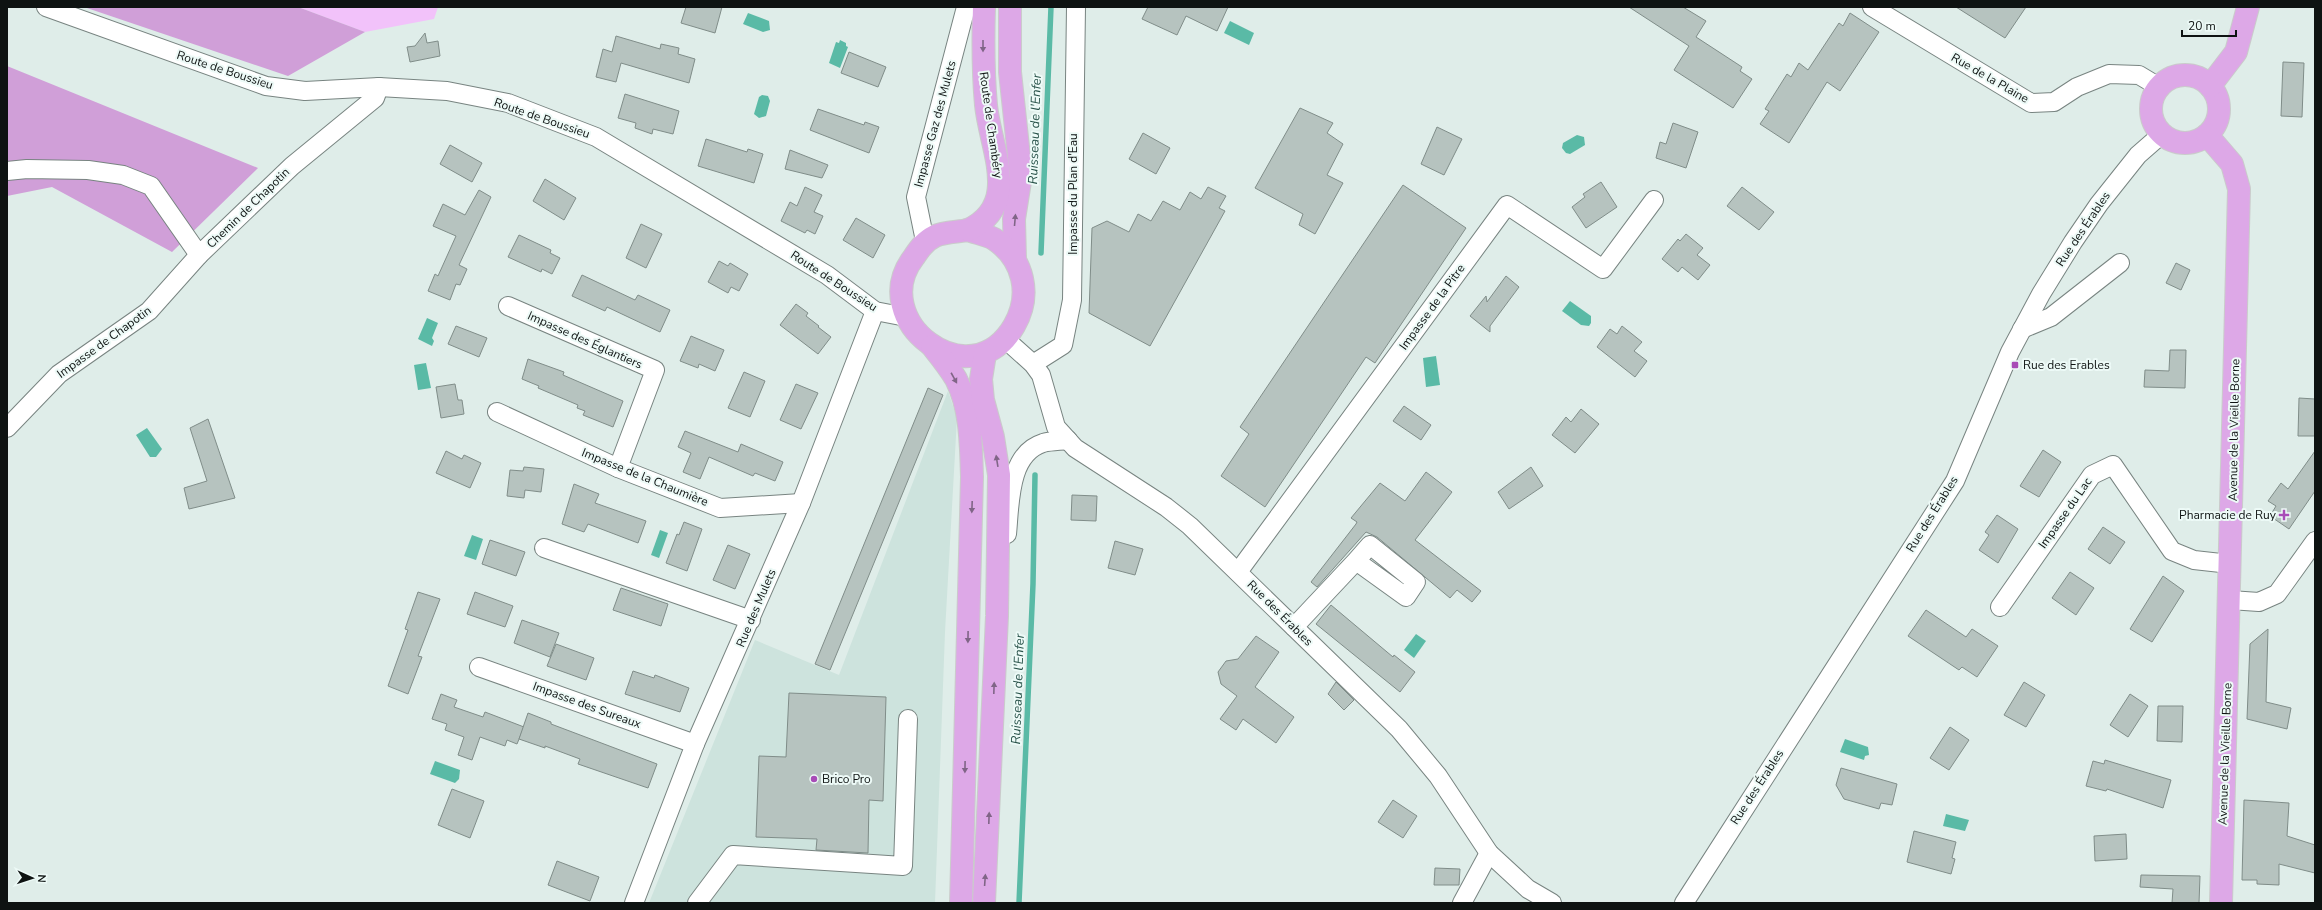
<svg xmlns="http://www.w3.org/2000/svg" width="2322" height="910" viewBox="0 0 2322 910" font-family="'Nunito Sans',sans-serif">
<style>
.built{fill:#cde3dd}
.green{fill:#f2c2fa}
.forest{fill:#d09fd8}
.water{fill:#5abaa6}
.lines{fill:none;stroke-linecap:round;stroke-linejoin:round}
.stream{stroke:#5abaa6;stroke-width:5.5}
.building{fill:#b6c3bf;stroke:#808d89}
.minor-casing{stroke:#788481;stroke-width:20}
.major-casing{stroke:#cacbcb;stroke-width:24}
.minor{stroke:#fff;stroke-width:18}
.major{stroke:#dda8e7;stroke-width:22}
.oneway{fill:#806587}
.poi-dot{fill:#a84cb7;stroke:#edfaf7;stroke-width:1.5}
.labels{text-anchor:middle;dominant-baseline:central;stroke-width:4;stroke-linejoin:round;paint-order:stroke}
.street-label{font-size:12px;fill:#0e1312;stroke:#edfaf7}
.poi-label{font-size:12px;fill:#0e1312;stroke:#edfaf7;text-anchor:start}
.water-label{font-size:13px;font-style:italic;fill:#275148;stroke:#edfaf7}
</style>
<rect width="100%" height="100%" fill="#dfede9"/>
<polygon class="built" points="948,391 957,418 945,632 935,903 649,903 755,640 839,675"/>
<polygon class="green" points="298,7 438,7 434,19 365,32"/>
<g class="forest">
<polygon points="84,7 298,7 365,32 288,76"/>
<polygon points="7,66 258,168 172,252 52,187 7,196"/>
</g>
<g class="water">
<polygon points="748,13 769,21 770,30 763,32 743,24"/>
<polygon points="1230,21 1254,33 1249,45 1224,33"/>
<polygon points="840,40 846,43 846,46 848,47 840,68 829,63 836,42 839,43"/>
<polygon points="762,95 768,96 770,101 766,116 759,118 754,114 759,97"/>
<polygon points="1577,135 1584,137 1585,145 1570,154 1566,153 1562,148 1563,143"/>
<polygon points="1570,301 1591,316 1591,323 1589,326 1581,325 1562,311"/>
<polygon points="427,318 438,323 432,338 434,341 432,346 418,339"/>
<polygon points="1436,356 1440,385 1426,387 1423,358"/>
<polygon points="426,363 431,388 418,390 414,365"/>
<polygon points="147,428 162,449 156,457 150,457 136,435"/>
<polygon points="660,530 668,533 659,558 651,555"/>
<polygon points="472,535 483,539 476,560 464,556"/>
<polygon points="1416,634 1426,641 1414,658 1404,650"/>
<polygon points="1845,739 1868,747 1869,755 1865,756 1864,760 1840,752"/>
<polygon points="435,761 460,770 459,779 455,783 430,774"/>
<polygon points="1946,814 1969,820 1965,831 1943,826"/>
</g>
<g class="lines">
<g class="stream">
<polyline points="1041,253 1051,7"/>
<polyline points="1019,903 1033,584 1035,475"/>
</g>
</g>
<g class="building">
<polygon points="686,7 722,7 715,33 681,23"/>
<polygon points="1148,7 1228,7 1217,31 1186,16 1177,35 1142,19"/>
<polygon points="1629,7 1683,7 1706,21 1696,37 1742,67 1740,71 1752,79 1733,108 1674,70 1689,46"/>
<polygon points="1956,7 2026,7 2005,38"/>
<polygon points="1850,13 1879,32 1840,91 1827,82 1789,143 1760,124 1769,111 1765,109 1787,74 1791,77 1799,63 1808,70 1839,23 1843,26"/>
<polygon points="425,33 427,43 438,41 440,56 410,62 407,47 415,46"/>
<polygon points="616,36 660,49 661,44 679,48 678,54 695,59 689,83 621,63 616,82 596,77 603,49 612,52"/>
<polygon points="849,52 886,67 878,87 841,73"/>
<polygon points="2283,62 2304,63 2302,117 2281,116"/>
<polygon points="625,94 679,111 673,134 653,129 652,134 635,128 636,123 618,118"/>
<polygon points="1300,108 1333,123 1327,133 1343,144 1327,175 1343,183 1315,234 1299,225 1303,214 1255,188"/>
<polygon points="818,109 864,125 865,122 879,127 869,153 810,130"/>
<polygon points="1673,123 1698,132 1686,168 1656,158 1660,142 1666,144"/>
<polygon points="1437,127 1462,139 1444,175 1421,164"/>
<polygon points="1143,133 1170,148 1156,174 1129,159"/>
<polygon points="706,139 747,152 748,149 763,154 754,183 698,166"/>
<polygon points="450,145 482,163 472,182 440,164"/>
<polygon points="790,150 828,165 822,178 785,169"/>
<polygon points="545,179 576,198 564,220 533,201"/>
<polygon points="1601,182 1617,207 1586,228 1572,207 1585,197 1583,194"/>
<polygon points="1403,185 1466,228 1375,363 1366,357 1265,507 1221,476 1249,434 1240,427"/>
<polygon points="805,187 822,195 814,212 823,216 815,234 807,230 805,233 781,221 790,202 797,206"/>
<polygon points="1208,187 1226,196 1219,208 1225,211 1150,346 1089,313 1092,228 1107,221 1129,232 1138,214 1151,221 1163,201 1180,210 1190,192 1201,199"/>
<polygon points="1742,187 1774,212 1759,230 1727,206"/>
<polygon points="479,190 491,197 459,265 467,269 460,285 456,284 450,300 428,291 435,274 438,276 456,236 433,226 443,204 465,215"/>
<polygon points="856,218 885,235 873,258 843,240"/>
<polygon points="641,224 662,234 646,268 626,258"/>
<polygon points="1686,234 1703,248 1697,255 1710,265 1698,280 1682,267 1678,272 1662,259 1678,239 1680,241"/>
<polygon points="519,235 551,250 550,253 560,258 552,274 542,269 541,272 508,257"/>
<polygon points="719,261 728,266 730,263 748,274 739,291 731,287 728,293 708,282"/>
<polygon points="2176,263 2190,270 2181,290 2166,283"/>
<polygon points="582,275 635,300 638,295 670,310 660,332 607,307 605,311 572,296"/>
<polygon points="1506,276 1519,287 1490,326 1490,332 1470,316 1486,296 1487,302"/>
<polygon points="796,304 808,313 806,316 819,326 818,327 831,337 818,354 780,325"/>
<polygon points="456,326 487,338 479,357 448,344"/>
<polygon points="1622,326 1642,342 1634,351 1647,361 1635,377 1597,347 1610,329 1617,334"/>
<polygon points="691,336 724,350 715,371 699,364 698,368 680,361"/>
<polygon points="2170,350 2186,350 2185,388 2144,387 2145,370 2169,371"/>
<polygon points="528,359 564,372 563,375 623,401 613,427 583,415 585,411 577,408 578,405 538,388 539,386 522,379"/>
<polygon points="744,372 765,381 750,417 728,408"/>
<polygon points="455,384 458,400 462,400 464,414 441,418 436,387"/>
<polygon points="796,384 818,393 801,429 780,420"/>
<polygon points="928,388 943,395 830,670 815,664"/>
<polygon points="2299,398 2315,399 2315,436 2298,436"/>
<polygon points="1404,406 1431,425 1421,440 1393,421"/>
<polygon points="1581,409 1599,424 1575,453 1552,435 1566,417 1571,422"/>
<polygon points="208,419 235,498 189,509 184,488 207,481 190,428"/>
<polygon points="685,431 738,452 741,444 783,462 775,481 755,473 753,476 709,457 700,479 683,472 691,453 678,447"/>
<polygon points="2043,450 2061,462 2039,497 2020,486"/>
<polygon points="446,451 462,459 464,455 481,463 470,488 436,473"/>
<polygon points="2315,451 2315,491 2289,529 2270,516 2276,506 2268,501 2281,483 2288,489"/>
<polygon points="524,467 544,469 541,492 525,490 524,498 507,496 510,470 523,471"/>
<polygon points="1531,467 1543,486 1509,509 1498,492"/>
<polygon points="1426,472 1452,492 1415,540 1481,591 1472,602 1457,590 1450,598 1377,537 1366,532 1317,587 1311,582 1356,524 1357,522 1351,518 1380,483 1405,501"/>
<polygon points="574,484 599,494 595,503 646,521 638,543 588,524 584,532 562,524"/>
<polygon points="1072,495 1097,496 1096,521 1071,520"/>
<polygon points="1997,515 2018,529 1998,563 1979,550 1989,535 1985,532"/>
<polygon points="684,522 702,529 687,571 666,563 677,534 679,535"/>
<polygon points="2103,527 2125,542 2110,564 2088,549"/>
<polygon points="490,540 525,552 516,576 482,564"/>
<polygon points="1115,541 1143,549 1135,575 1108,568"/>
<polygon points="728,545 750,554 735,589 713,580"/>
<polygon points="2070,572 2094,588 2076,615 2052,598"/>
<polygon points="2163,576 2184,591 2152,642 2130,629"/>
<polygon points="621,588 668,604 661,626 613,610"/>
<polygon points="418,592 440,599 418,656 422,657 408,694 388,686 408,630 405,629"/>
<polygon points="475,592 513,606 505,627 467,614"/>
<polygon points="1331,605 1393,657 1394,655 1415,672 1400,692 1316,624"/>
<polygon points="1926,610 1966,637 1972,629 1998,646 1977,677 1962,667 1959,670 1908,636"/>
<polygon points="522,620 559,633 550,657 514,643"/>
<polygon points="2268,629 2266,702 2291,708 2287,729 2247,719 2250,644"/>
<polygon points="1256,636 1279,652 1255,687 1294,717 1276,743 1243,719 1236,730 1220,719 1237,696 1221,684 1218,672 1226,661 1238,659"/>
<polygon points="556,644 594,658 586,680 547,666"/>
<polygon points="633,671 654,678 655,675 689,688 680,712 625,694"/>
<polygon points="1336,682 1354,700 1344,710 1328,694"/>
<polygon points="2024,682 2045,695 2026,727 2004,715"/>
<polygon points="789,693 886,697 883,801 869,800 868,853 816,850 817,839 756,837 759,756 786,757"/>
<polygon points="441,694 457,700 454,707 483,717 485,712 524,727 517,744 507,740 505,746 480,737 472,760 458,755 464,737 445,730 447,724 432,719"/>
<polygon points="2130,694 2148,706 2128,737 2110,725"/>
<polygon points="2158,706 2183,706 2182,742 2157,741"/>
<polygon points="528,713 551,722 551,724 657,764 648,788 578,764 580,759 545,746 545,748 519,739"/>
<polygon points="1950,727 1969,740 1949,770 1930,758"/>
<polygon points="2105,760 2171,780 2163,808 2107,789 2106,791 2086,786 2093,761 2104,764"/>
<polygon points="1841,768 1897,784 1892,805 1881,803 1879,809 1844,799 1836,785"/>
<polygon points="452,789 484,801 470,838 438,825"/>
<polygon points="1393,800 1417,816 1403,838 1378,822"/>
<polygon points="2244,800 2289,803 2287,836 2315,845 2315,873 2279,864 2279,885 2257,884 2257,880 2242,880"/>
<polygon points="1914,831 1956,842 1952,858 1955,859 1951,874 1907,862"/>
<polygon points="2126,834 2127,859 2095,861 2094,836"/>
<polygon points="557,861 599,877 590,901 548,885"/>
<polygon points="1435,868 1460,869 1459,885 1434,885"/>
<polygon points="2141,875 2200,876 2199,903 2172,903 2173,889 2140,887"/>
</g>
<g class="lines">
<defs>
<g id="minor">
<polyline points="46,7 266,86 305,91 379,87 447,91 508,103 596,137 827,275 875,311 906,317"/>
<polyline points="1872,7 2031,103 2054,102 2077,87 2109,74 2139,75 2159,87"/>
<polyline points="7,171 27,169 88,170 123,175 151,186 199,255 292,166 375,98 379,87"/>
<polyline points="925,241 916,197 966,7"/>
<polyline points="508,306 655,370 618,468"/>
<polyline points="2022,329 2051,317 2120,263"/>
<polyline points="1004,338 1033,364 1041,375 1056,427 1075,448 1166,507 1190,526 1399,729 1438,776 1489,853 1528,889 1552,903"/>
<polyline points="1033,364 1063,345 1072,300 1076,7"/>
<polyline points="497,412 618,468 720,508 801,503"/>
<polyline points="7,428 59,374 149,311 199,255"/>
<path d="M1007,534c3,-29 1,-80 36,-91 7,-2 17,-2 25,-3"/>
<polyline points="544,548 751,620"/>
<polyline points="1238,572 1507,205 1603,269 1654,200"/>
<polyline points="2230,600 2259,602 2277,594 2315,541"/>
<polyline points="2000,607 2092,475 2113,465 2172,551 2194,560 2230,564"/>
<polyline points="1294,627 1356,561 1406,597 1416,582 1370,545 1356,561"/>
<polyline points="479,667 695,744"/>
<polyline points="634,903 695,744 801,503 875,311"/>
<polyline points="697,903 733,855 903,866 908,719"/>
<polyline points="1462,903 1489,853"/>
<polyline points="1684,903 1955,481 2010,352 2041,294 2073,242 2099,204 2138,155 2162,134"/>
</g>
<g id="major">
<polyline points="1010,7 1010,72 1021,175 1014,219 1015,259"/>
<circle cx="2185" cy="109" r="34"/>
<polyline points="2210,86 2236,52 2248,7"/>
<polyline points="2207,135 2232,164 2239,189 2221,903"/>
<path d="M968,230c8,3 19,5 26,9 30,20 38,56 20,87 -44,75 -149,-6 -100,-69 6,-9 11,-16 21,-21 9,-4 23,-4 33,-6z"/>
<path d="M968,230c54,-25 22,-82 18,-125 -3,-33 -3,-65 -2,-98"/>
<path d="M932,346c8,10 17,21 24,33 15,29 15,66 16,98l-11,426"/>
<polyline points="984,903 997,616 999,475 993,437 983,400 981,379 985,354"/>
</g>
</defs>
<use href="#minor" class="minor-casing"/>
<use href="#major" class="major-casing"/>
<use href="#minor" class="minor"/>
<use href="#major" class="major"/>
</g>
<defs><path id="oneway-solid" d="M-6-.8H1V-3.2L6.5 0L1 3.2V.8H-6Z"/></defs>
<g class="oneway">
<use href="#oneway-solid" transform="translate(983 46) rotate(90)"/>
<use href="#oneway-solid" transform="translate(1015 220) rotate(-85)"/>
<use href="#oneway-solid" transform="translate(954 378) rotate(61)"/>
<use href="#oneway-solid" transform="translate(997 461) rotate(-99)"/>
<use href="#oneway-solid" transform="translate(972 507) rotate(92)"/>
<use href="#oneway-solid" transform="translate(968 637) rotate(91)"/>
<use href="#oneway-solid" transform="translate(994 688) rotate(-88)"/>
<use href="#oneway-solid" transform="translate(965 767) rotate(91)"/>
<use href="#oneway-solid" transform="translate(989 818) rotate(-88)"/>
<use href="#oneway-solid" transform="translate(985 880) rotate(-86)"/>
</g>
<g class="poi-dot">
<rect x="2011" y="361" width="8" height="8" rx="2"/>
<path d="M2282 509h4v4h4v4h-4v4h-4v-4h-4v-4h4z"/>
<circle cx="814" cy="779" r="4"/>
</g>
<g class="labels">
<g class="street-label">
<text transform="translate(225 70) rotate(18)">Route de Boussieu</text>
<text transform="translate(1990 78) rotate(30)">Rue de la Plaine</text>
<text transform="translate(542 118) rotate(19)">Route de Boussieu</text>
<text transform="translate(935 124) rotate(-75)">Impasse Gaz des Mulets</text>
<text transform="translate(991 125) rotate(82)">Route de Chambéry</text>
<text transform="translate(1073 194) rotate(-90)">Impasse du Plan d'Eau</text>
<text transform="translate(248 208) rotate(-44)">Chemin de Chapotin</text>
<text transform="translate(2083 229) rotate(-56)">Rue des Érables</text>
<text transform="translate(834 281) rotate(33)">Route de Boussieu</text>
<text transform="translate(1432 307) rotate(-54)">Impasse de la Pitre</text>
<text transform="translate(585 340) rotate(24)">Impasse des Églantiers</text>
<text transform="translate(104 342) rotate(-36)">Impasse de Chapotin</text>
<text transform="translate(2234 430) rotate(-89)">Avenue de la Vieille Borne</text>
<text transform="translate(645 477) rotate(22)">Impasse de la Chaumière</text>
<text transform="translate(2065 513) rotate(-55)">Impasse du Lac</text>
<text transform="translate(1932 514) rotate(-58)">Rue des Érables</text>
<text transform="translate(756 608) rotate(-67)">Rue des Mulets</text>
<text transform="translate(1280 613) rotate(45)">Rue des Érables</text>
<text transform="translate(587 705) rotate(20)">Impasse des Sureaux</text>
<text transform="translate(2225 754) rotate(-88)">Avenue de la Vieille Borne</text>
<text transform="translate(1757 787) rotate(-57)">Rue des Érables</text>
</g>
<g class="poi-label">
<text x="2023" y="365">Rue des Erables</text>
<text x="2276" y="515" text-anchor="end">Pharmacie de Ruy</text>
<text x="822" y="779">Brico Pro</text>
</g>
<g class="water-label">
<text transform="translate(1035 129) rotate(-88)">Ruisseau de l'Enfer</text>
<text transform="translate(1018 689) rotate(-88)">Ruisseau de l'Enfer</text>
</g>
</g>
<rect width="2322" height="910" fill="none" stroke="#0e1312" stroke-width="16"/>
<g transform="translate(32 878) rotate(93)" stroke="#edfaf7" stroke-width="3" paint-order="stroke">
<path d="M0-3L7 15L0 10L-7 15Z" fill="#0e1312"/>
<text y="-6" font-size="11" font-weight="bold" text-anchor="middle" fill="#0e1312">N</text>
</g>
<path d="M2182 30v6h54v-6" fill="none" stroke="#0e1312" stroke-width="2"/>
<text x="2188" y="30" font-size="12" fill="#0e1312" stroke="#edfaf7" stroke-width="3" paint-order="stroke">20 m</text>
</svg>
